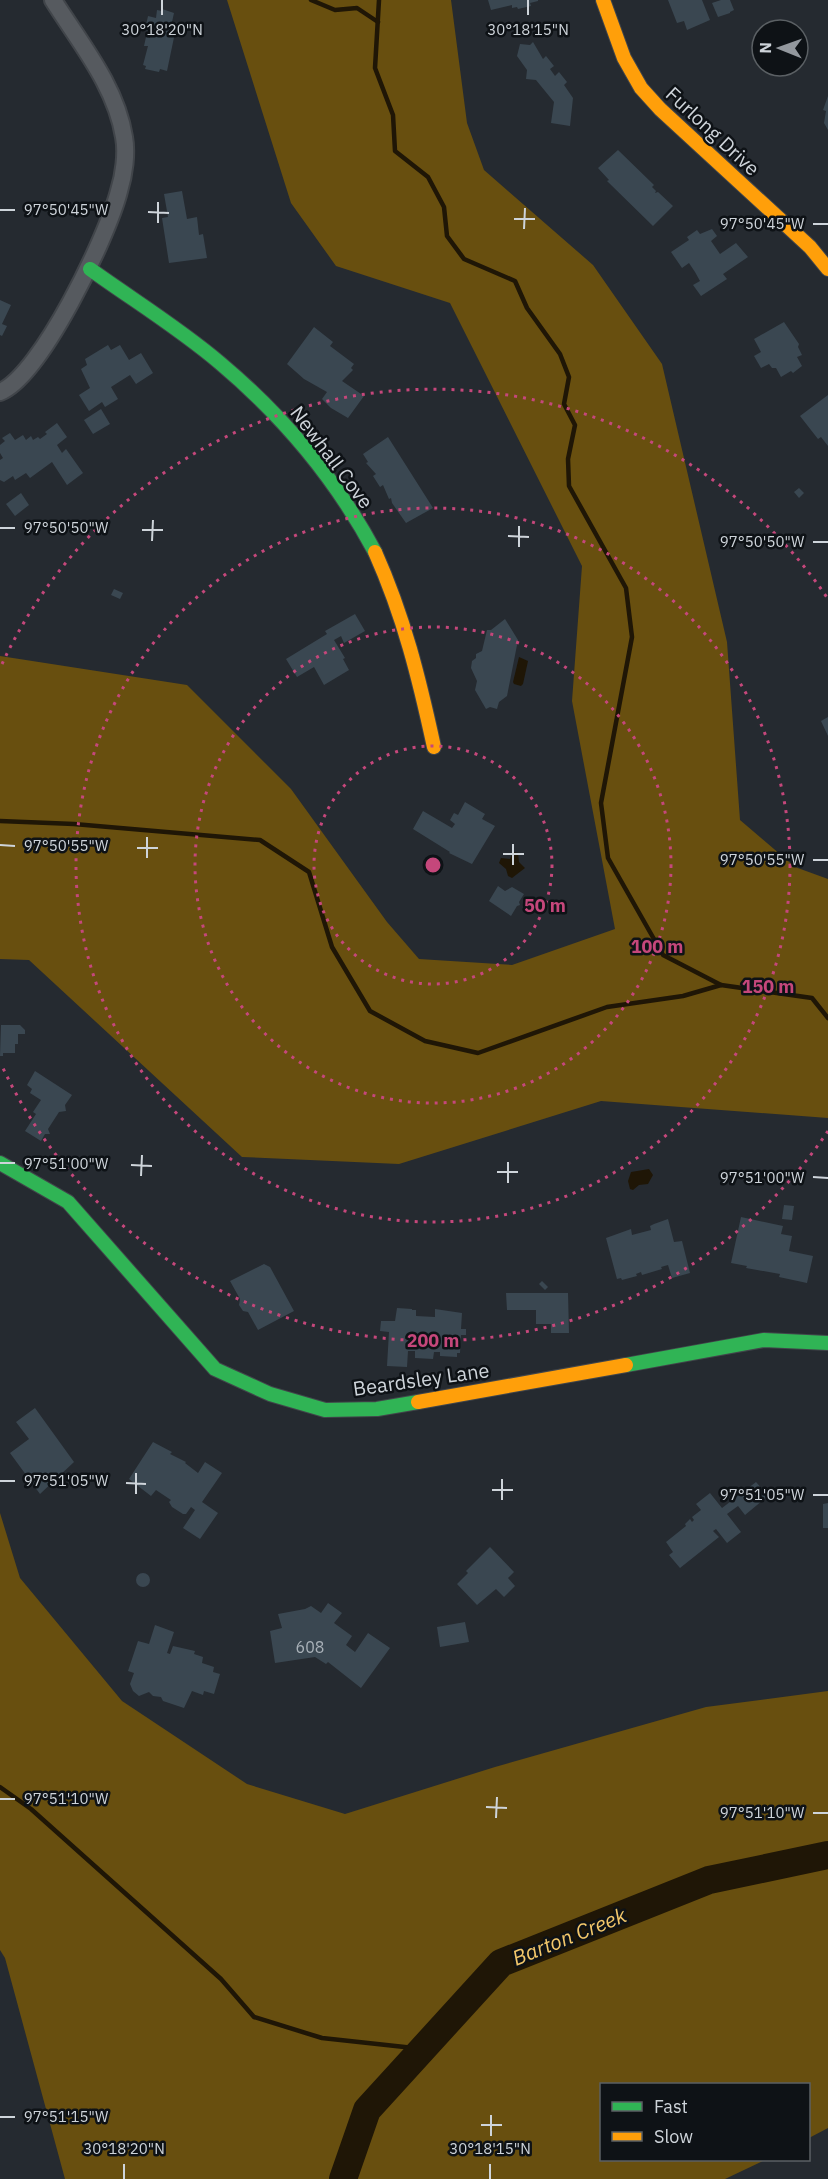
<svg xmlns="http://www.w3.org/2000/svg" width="828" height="2179" viewBox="0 0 828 2179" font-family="'IBM Plex Sans',sans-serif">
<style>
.forest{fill:#684f0f}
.water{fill:#1f1606}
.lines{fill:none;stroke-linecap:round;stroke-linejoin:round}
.stream{stroke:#1f1606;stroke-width:4.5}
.river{stroke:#1f1606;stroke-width:28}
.building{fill:#3a4751}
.street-casing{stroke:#41454a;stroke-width:20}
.fast-casing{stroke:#41454a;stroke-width:16}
.slow-casing{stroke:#41454a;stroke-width:16}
.street{stroke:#565a5f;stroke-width:16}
.fast{stroke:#30b455;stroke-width:14}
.slow{stroke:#ff9f0a;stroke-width:14}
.ticks{fill:none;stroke:#ced4da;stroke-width:2}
.ring{fill:none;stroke:#c5477b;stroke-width:3;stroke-dasharray:3 6}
.labels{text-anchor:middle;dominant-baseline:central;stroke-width:5;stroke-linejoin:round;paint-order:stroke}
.number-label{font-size:16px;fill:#a9b1b8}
.street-label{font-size:20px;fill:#ced4da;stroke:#0e1216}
.water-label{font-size:21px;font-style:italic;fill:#f4c86b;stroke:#0e1216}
.ticks-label{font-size:15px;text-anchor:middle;fill:#ced4da;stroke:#0e1216;stroke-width:5;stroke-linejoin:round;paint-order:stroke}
.centre{fill:#c5477b;stroke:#0e1216;stroke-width:3}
.ring-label{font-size:18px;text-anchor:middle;font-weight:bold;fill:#c5477b;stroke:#0e1216;stroke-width:5;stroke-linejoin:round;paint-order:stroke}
</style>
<rect width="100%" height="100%" fill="#252a30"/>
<g class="forest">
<polygon points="227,0 451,0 467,123 484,170 593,265 662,364 727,642 740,820 795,867 828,879 828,1118 601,1101 399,1164 242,1157 29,960 0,959 0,656 187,685 291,789 387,922 419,959 512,965 615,929 572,701 582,566 450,303 336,266 291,203"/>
<polygon points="0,1513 20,1578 122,1701 247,1784 345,1814 495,1767 706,1707 828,1691 828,2128 809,2138 808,2084 602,2084 602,2160 765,2160 725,2179 65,2179 5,1958 0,1950"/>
</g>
<g class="water">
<polygon points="519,657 528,661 523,684 521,686 514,684 513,682"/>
<polygon points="513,852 518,853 519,862 525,868 512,878 508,876 506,869 499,863 501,858 510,859"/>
<polygon points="649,1169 653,1175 648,1184 639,1185 633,1190 630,1189 628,1181 631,1172"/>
</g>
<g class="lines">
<g class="stream">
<polyline points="311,0 335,10 357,8 378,22"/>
<polyline points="379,0 375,68 393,115 395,151 428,177 444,207 447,236 464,259 515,281 527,308 560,354 569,377 564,404 575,425 568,459 569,486 626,588 632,637 601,803 608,858 663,955 721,985"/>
<polyline points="0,821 74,824 260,840 309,872 332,947 370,1011 425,1041 478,1053 607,1007 683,996 721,985 812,998 828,1018"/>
<polyline points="0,1787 31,1809 221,1979 254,2017 322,2038 423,2049"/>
</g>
<polyline class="river" points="343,2179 367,2110 501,1963 709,1880 828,1855"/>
</g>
<g class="building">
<polygon points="488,0 538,0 538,1 530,3 531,6 518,9 517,7 512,8 512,5 491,10"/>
<polygon points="668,0 702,0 710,20 687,30 684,21 677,23"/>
<polygon points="721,0 730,0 734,10 730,12 730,13 718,17 712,3"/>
<polygon points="162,9 174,13 172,22 177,23 167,71 160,69 159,72 145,69 146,66 143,65 148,46 144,46 146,37 150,38 151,31 145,30 148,16 156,18 157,10 162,11"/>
<polygon points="533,42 543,59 546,56 554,66 550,69 555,76 559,72 567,82 564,85 573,98 570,126 551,123 554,102 536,80 526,79 527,70 517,56 520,44 530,45"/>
<polygon points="828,96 828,130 824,123 826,111 823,110"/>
<polygon points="618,150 654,185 652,187 656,191 655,193 658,192 673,206 653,226 607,181 609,180 598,168"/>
<polygon points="182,191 187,219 197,217 199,235 203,234 207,258 169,263 162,218 168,217 164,194"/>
<polygon points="712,229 717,236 711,241 720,254 736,243 748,257 723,274 727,279 701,296 693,285 700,281 695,272 689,263 682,268 671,252 689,240 687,237 697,230 700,234"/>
<polygon points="0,300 11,305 2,324 7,326 2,336 0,335"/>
<polygon points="784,322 799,344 798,347 802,355 797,357 802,366 793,373 791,371 781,377 776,368 772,368 769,364 761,368 754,356 761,352 754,339"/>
<polygon points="314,327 333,342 330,346 354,364 351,368 353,370 342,381 364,396 348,418 331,408 322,399 327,392 304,379 287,364"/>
<polygon points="108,345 111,350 120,345 129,360 141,353 153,373 136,384 130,375 111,387 118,399 105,407 102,402 89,411 79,395 90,388 81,369 87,365 85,359"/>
<polygon points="828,395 828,446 821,437 818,439 800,416"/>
<polygon points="101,409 110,424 93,434 84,420"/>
<polygon points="57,423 67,437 57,445 62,453 66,449 83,473 67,485 52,462 30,478 26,473 15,480 13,476 4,482 0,480 0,460 3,458 0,453 0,445 5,441 2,438 10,433 15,440 23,435 26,440 31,436 33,440 38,437 40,439 47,434 45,432"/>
<polygon points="388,437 433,508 406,523 392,503 391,498 389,499 383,485 380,487 373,476 376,474 366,463 368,462 363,454"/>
<polygon points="799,488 804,493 799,498 794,492"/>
<polygon points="21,493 29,505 15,516 6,504"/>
<polygon points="114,589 123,593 120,599 111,595"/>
<polygon points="355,614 365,631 344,643 341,636 334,640 345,658 343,659 349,670 324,685 314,667 297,677 286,659 327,634 325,631"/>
<polygon points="505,619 518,640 507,696 499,702 497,709 490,707 486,709 475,690 477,681 471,668 472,661 476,658 476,654 482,651 487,630 491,630"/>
<polygon points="828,717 828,736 821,721"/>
<polygon points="465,802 485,814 482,819 495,826 472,864 449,853 450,852 413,829 423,811 452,828 455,824 450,820 454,813 458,815"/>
<polygon points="498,886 505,891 512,887 524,894 519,902 520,905 517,906 511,916 489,901"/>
<polygon points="1,1025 20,1025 25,1030 25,1034 18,1034 18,1044 15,1044 15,1053 3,1053 3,1056 0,1056"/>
<polygon points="35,1071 72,1095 65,1105 66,1111 59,1112 48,1129 50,1134 45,1134 41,1141 25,1131 36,1114 33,1112 41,1100 30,1093 32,1089 27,1085"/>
<polygon points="784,1205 794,1206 792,1220 782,1219"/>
<polygon points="741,1217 783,1226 781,1234 792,1236 789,1251 813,1256 807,1283 779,1277 780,1274 746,1268 747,1266 731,1263"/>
<polygon points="668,1219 674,1242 682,1241 690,1273 672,1278 668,1265 661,1267 662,1269 642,1275 641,1272 636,1274 637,1276 622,1280 621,1278 617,1279 606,1238 631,1229 632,1235 651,1230 650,1226 654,1224"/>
<polygon points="264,1264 270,1267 294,1311 258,1330 248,1312 243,1311 239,1305 240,1299 230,1281"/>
<polygon points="542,1281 548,1287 545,1290 539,1284"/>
<polygon points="506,1293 568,1293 569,1333 551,1333 551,1324 536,1324 536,1310 507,1310"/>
<polygon points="397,1308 412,1309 412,1310 416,1310 416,1316 435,1317 435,1309 462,1313 461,1329 466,1329 466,1335 461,1335 460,1353 457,1353 457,1357 440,1356 440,1352 434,1352 433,1359 415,1358 415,1351 408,1351 407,1367 387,1366 389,1332 380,1331 381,1321 395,1321"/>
<polygon points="35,1408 74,1462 40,1494 10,1453 29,1439 16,1422"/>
<polygon points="153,1442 172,1452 170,1454 186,1462 185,1463 198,1473 205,1462 222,1473 202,1502 218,1513 200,1539 183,1528 195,1510 191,1507 186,1514 183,1514 172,1507 169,1502 171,1500 156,1490 151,1496 129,1479"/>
<polygon points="756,1482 768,1496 745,1515 738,1506 727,1514 741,1532 727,1543 716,1529 713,1531 719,1537 680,1568 669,1555 673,1552 666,1542 686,1526 685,1524 690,1519 692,1522 694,1520 692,1517 701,1510 696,1504 710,1493 722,1508"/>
<polygon points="828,1503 828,1528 823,1528 823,1504"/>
<polygon points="490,1547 514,1572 508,1578 515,1586 504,1597 496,1589 477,1605 457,1584 468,1573 466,1571"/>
<circle cx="143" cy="1580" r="7"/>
<polygon points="328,1603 342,1613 334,1623 352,1636 346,1645 355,1652 368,1633 390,1648 361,1688 328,1662 326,1664 315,1657 275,1663 270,1631 282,1628 278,1614 305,1609 311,1606 321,1613"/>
<polygon points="465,1622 469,1642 440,1647 437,1627"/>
<polygon points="155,1625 174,1632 167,1653 170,1654 173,1646 195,1651 194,1654 203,1657 202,1663 214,1667 213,1672 220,1674 214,1694 204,1691 203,1695 192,1691 184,1708 163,1701 161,1697 153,1696 149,1692 139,1696 133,1691 130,1684 134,1673 128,1671 138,1641 149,1644"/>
</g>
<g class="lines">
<defs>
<path id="street" d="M0,392c41,-16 108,-157 119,-201 5,-16 8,-38 5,-54 -8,-51 -44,-94 -71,-137"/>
<g id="fast">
<path d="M90,269c43,31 89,59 130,94 63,53 116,116 155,189"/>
<polyline points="0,1163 68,1202 215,1369 270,1394 325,1410 377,1409 418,1402"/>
<polyline points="626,1365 764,1340 828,1343"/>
</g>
<g id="slow">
<polyline points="603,0 624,58 641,88 660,109 810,247 828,269"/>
<path d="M375,552c29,65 44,126 59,195"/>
<polyline points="418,1402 626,1365"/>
</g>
</defs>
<use href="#street" class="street-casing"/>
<use href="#fast" class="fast-casing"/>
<use href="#slow" class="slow-casing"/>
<use href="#street" class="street"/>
<use href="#fast" class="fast"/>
<use href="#slow" class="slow"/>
</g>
<path class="ticks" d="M162,15v-15M528,15v-15M0,210h15M148,212l21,1M514,219h21M158,223v-21M813,224h15M524,229l1,-21M0,528h15M142,530h21M508,536l21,1M152,541l1,-21M813,542h15M519,547v-21M0,845l15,1M137,848h21M503,854h21M147,858v-21M813,860h15M513,865v-21M0,1163h15M131,1165l21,1M497,1172h21M141,1176l1,-21M813,1177l15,1M508,1183v-21M0,1481h15M126,1483l20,1M492,1490h21M136,1494v-21M813,1495h15M502,1500v-21M0,1799h15M486,1807l21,1M813,1813h15M496,1818l1,-21M0,2117h15M481,2125h21M491,2136v-21M124,2179v-15M490,2179v-15"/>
<g class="ring">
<circle cx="433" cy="865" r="119"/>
<circle cx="433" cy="865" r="238"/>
<circle cx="433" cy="865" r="357"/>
<path d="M828 1131A476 476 0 0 1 2 1066M2 664A476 476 0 0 1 828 599"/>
</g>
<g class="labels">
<g class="number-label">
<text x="310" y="1647">608</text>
</g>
<g class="street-label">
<text transform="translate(713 131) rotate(43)">Furlong Drive</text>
<text transform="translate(332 457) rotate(53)">Newhall Cove</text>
<text transform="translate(421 1379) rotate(-8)">Beardsley Lane</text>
</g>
<g class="water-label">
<text transform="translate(569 1936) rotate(-22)">Barton Creek</text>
</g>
</g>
<g class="ticks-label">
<text x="162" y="35">30°18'20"N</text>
<text x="528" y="35">30°18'15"N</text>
<text x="66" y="215">97°50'45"W</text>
<text x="762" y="229">97°50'45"W</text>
<text x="66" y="533">97°50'50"W</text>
<text x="762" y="547">97°50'50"W</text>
<text x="66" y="851">97°50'55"W</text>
<text x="762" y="865">97°50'55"W</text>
<text x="66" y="1169">97°51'00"W</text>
<text x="762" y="1183">97°51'00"W</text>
<text x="66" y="1486">97°51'05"W</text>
<text x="762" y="1500">97°51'05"W</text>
<text x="66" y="1804">97°51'10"W</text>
<text x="762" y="1818">97°51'10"W</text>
<text x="66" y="2122">97°51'15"W</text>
<text x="124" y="2154">30°18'20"N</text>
<text x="490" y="2154">30°18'15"N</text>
</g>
<circle cx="433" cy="865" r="9" class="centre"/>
<g class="ring-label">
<text x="545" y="912">50 m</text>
<text x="657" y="953">100 m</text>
<text x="768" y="993">150 m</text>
<text x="433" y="1347">200 m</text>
</g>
<rect x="600" y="2083" width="210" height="78" fill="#0e1216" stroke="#5b6064" stroke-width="1.5"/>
<rect x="612" y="2102" width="30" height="9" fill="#30b455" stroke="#5b6064" stroke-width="1.5"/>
<text x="654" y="2113" font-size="18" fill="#ced4da">Fast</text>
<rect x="612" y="2132" width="30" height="9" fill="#ff9f0a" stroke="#5b6064" stroke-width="1.5"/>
<text x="654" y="2143" font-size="18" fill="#ced4da">Slow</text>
<g transform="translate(780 48) rotate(271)"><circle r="28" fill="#0e1216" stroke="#5b6064" stroke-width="1.5"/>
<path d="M0-4.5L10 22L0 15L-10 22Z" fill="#93989e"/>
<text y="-9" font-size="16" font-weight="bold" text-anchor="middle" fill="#ced4da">N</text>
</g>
</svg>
